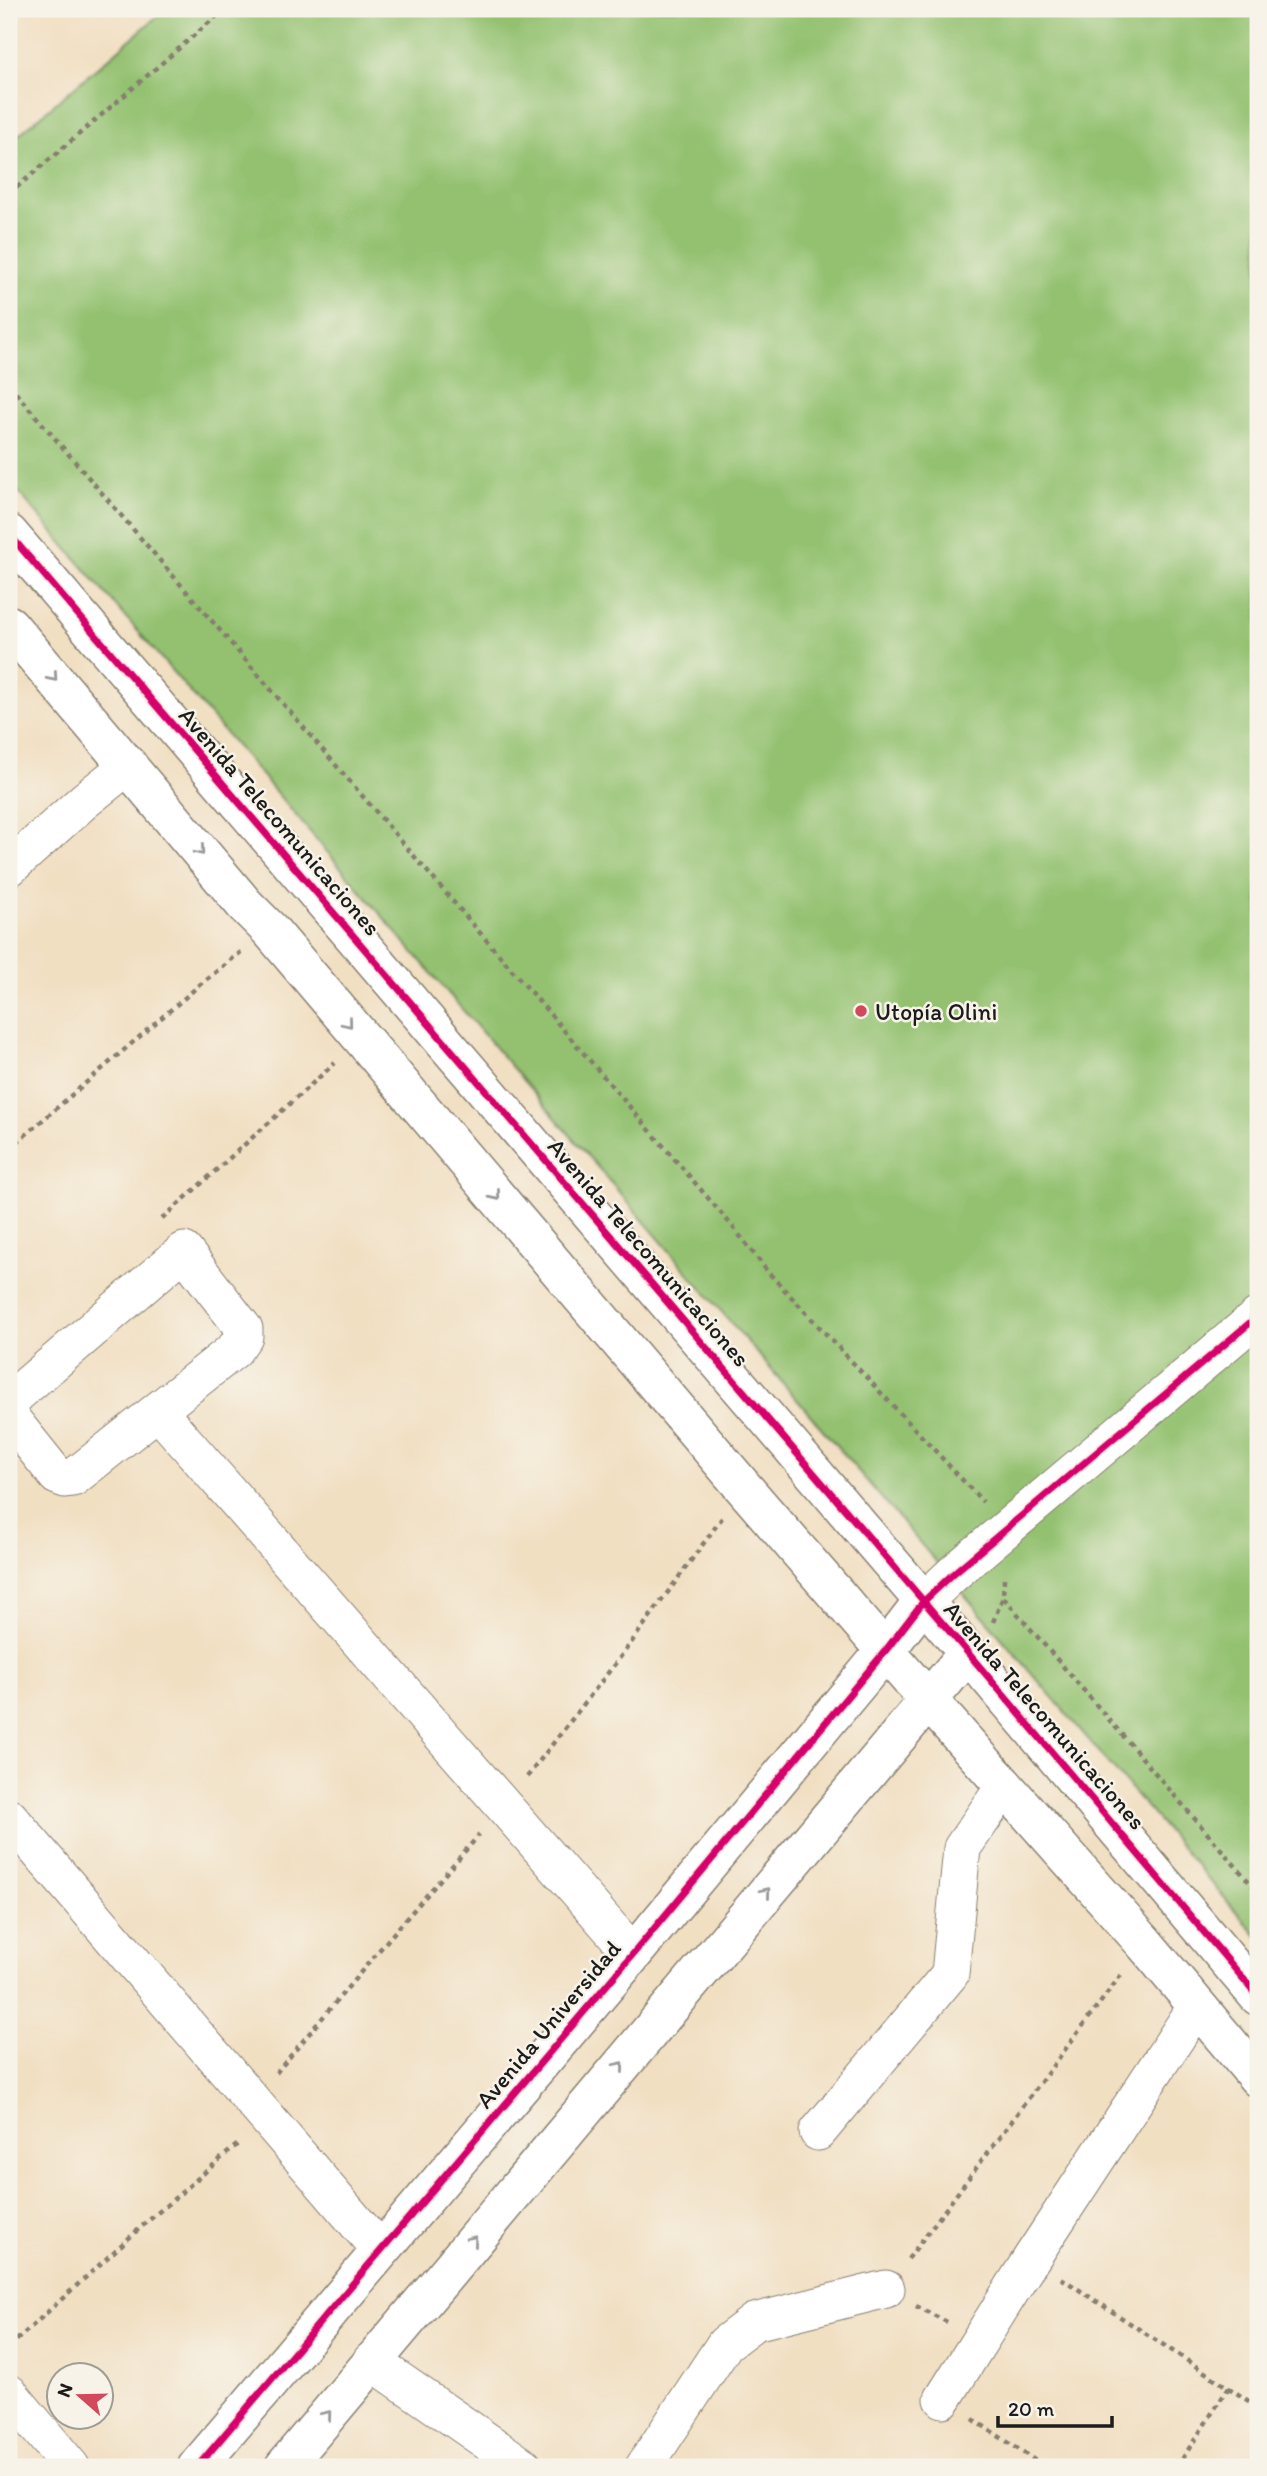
<svg xmlns="http://www.w3.org/2000/svg" width="1267" height="2476" viewBox="0 0 1267 2476" font-family="Itim,sans-serif">
<style>
.green{fill:#93c170;stroke:#586e46;stroke-width:2}
.lines{fill:none;stroke-linecap:round;stroke-linejoin:round}
.street-casing{stroke:#867e6f;stroke-width:39}
.secondary-casing{stroke:#867e6f;stroke-width:41}
.path{stroke:#867e6f;stroke-width:4.5;stroke-dasharray:5 5;stroke-linecap:butt}
.street{stroke:#fff;stroke-width:37}
.secondary{stroke:#fff;stroke-width:38}
.cycleway-casing{stroke:#f7f3e8;stroke-width:11}
.cycleway{stroke:#d6006c;stroke-width:7}
.oneway{stroke:#999}
.poi-dot{fill:#d1495b;stroke:#f7f3e8;stroke-width:2.5}
.labels{text-anchor:middle;dominant-baseline:central;stroke-width:5;stroke-linejoin:round;paint-order:stroke}
.street-label{font-size:24px;fill:#1c1c1c;stroke:#f7f3e8}
.poi-label{font-size:24px;fill:#1c1c1c;stroke:#f7f3e8;text-anchor:start}
</style>
<rect width="100%" height="100%" fill="#f7f3e8"/>
<filter id="ink" filterUnits="userSpaceOnUse"><feTurbulence type="fractalNoise" baseFrequency=".0143" numOctaves="2"/><feDisplacementMap in="SourceGraphic" scale="14" xChannelSelector="R" yChannelSelector="G"/><feConvolveMatrix kernelMatrix="1 2 1 2 8 2 1 2 1" color-interpolation-filters="sRGB"/></filter>
<filter id="wash" filterUnits="userSpaceOnUse"><feTurbulence type="fractalNoise" baseFrequency=".00686" numOctaves="4" result="noise"/><feDisplacementMap in="SourceGraphic" scale="28" xChannelSelector="R" yChannelSelector="G"/><feGaussianBlur stdDeviation="1.57" result="paint"/><feColorMatrix in="noise" values="0 0 0 0 0 0 0 0 0 0 0 0 0 0 0 0 0 1.4 0 .05"/><feComposite in="paint" operator="in"/></filter>
<g filter="url(#wash)">
<rect width="100%" height="100%" fill="#f1dfc2"/>
<polygon class="green" points="166,9 1258,9 1258,1937 9,481 9,143"/>
</g>
<g filter="url(#ink)">
<g class="lines">
<defs>
<g id="street">
<polyline points="9,868 84,801 129,765"/>
<polyline points="9,1406 16,1395 184,1251 244,1329 244,1336 234,1350 73,1478 65,1479 57,1476 9,1416"/>
<polyline points="158,1411 633,1954"/>
<polyline points="923,1602 955,1572 1258,1316"/>
<polyline points="9,1817 380,2250"/>
<polyline points="818,2132 950,1974 962,1848 1005,1786"/>
<polyline points="371,2361 524,2467"/>
<polyline points="9,2393 71,2467"/>
<polyline points="943,2399 1031,2259 1197,2006"/>
<polyline points="644,2467 725,2344 754,2322 886,2289"/>
</g>
<g id="secondary">
<polyline points="9,534 968,1653 1258,1996"/>
<polyline points="9,625 245,905 270,930 744,1488 928,1700 1145,1944 1258,2078"/>
<polyline points="197,2467 633,1954 886,1650 923,1602"/>
<polyline points="284,2467 968,1653"/>
</g>
</defs>
<use href="#street" class="street-casing"/>
<use href="#secondary" class="secondary-casing"/>
<g class="path">
<polyline points="9,194 225,9"/>
<polyline points="9,385 733,1227 768,1272 983,1502"/>
<polyline points="9,1149 203,982 241,952"/>
<polyline points="162,1219 335,1063"/>
<polyline points="1004,1578 1003,1597 1258,1892"/>
<polyline points="993,1622 1003,1597"/>
<polyline points="527,1777 625,1651 722,1518"/>
<polyline points="276,2073 392,1935 479,1835"/>
<polyline points="908,2259 1121,1975"/>
<polyline points="1061,2278 1258,2407"/>
<polyline points="916,2306 949,2323"/>
<polyline points="9,2347 140,2228 239,2143"/>
<polyline points="973,2419 1045,2467"/>
<polyline points="1177,2467 1229,2387"/>
</g>
<use href="#street" class="street"/>
<use href="#secondary" class="secondary"/>
<defs>
<g id="cycleway">
<polyline points="9,534 968,1653 1258,1996"/>
<polyline points="197,2467 633,1954 886,1650 923,1602 955,1572 1258,1316"/>
</g>
</defs>
<use href="#cycleway" class="cycleway-casing"/>
<use href="#cycleway" class="cycleway"/>
</g>
<defs><path id="oneway-chevron" d="M-2-3.5L2.5 0L-2 3.5" fill="none" stroke-width="1.6" stroke-linecap="round" stroke-linejoin="round" transform="scale(1.75)"/></defs>
<g class="oneway">
<use href="#oneway-chevron" transform="translate(53 677) rotate(49)"/>
<use href="#oneway-chevron" transform="translate(200 851) rotate(50)"/>
<use href="#oneway-chevron" transform="translate(348 1023) rotate(50)"/>
<use href="#oneway-chevron" transform="translate(496 1196) rotate(50)"/>
<use href="#oneway-chevron" transform="translate(766 1892) rotate(-50)"/>
<use href="#oneway-chevron" transform="translate(620 2066) rotate(-50)"/>
<use href="#oneway-chevron" transform="translate(473 2240) rotate(-50)"/>
<use href="#oneway-chevron" transform="translate(327 2415) rotate(-50)"/>
</g>
</g>
<circle class="poi-dot" cx="861" cy="1011" r="7"/>
<g class="labels">
<g class="street-label">
<text transform="translate(280 821) rotate(49)">Avenida Telecomunicaciones</text>
<text transform="translate(649 1252) rotate(49)">Avenida Telecomunicaciones</text>
<text transform="translate(1045 1715) rotate(49)">Avenida Telecomunicaciones</text>
<text transform="translate(548 2024) rotate(-50)">Avenida Universidad</text>
</g>
<g class="poi-label">
<text x="875" y="1011">Utopía Olini</text>
</g>
</g>
<rect width="1267" height="2476" fill="none" stroke="#f7f3e8" stroke-width="35"/>
<g transform="translate(80 2396) rotate(290)"><circle r="33" fill="#f7f3e8" stroke="#9f9d96" stroke-width="2"/>
<path d="M0-5L12 26L0 18L-12 26Z" fill="#d1495b"/>
<text y="-10" font-size="19" font-weight="bold" text-anchor="middle" fill="#1c1c1c">N</text>
</g>
<path d="M998 2416v10h114v-10" fill="none" stroke="#1c1c1c" stroke-width="3.5"/>
<text x="1008" y="2416" font-size="21" fill="#1c1c1c" stroke="#f7f3e8" stroke-width="5" paint-order="stroke">20 m</text>
</svg>
